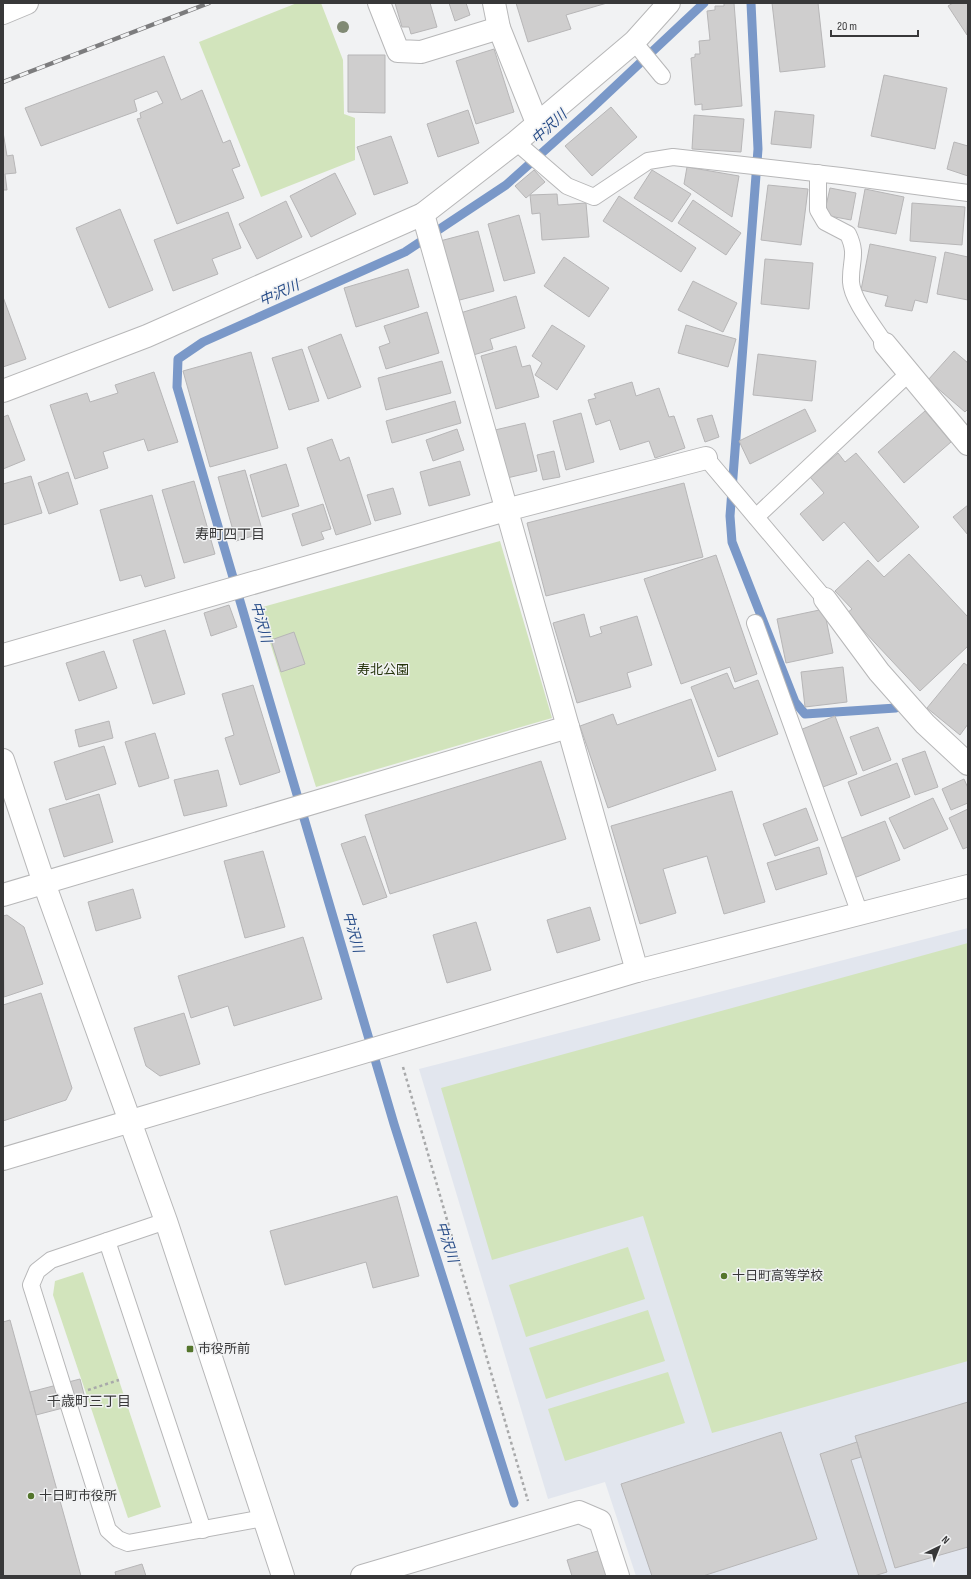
<svg xmlns="http://www.w3.org/2000/svg" width="971" height="1579" viewBox="0 0 971 1579" font-family="'Sofia Sans Condensed','Noto Sans JP',sans-serif">
<style>
.built{fill:#e2e6ee}
.green{fill:#d2e4bc}
.lines{fill:none;stroke-linecap:round;stroke-linejoin:round}
.stream{stroke:#7a98c8;stroke-width:9}
.building{fill:#cfcece;stroke:#b7b6b7}
.lane-casing{stroke:#b7b7b8;stroke-width:18}
.street-casing{stroke:#b7b7b8;stroke-width:24}
.secondary-casing{stroke:#b7b7b8;stroke-width:24}
.path{stroke:#a8a9aa;stroke-width:2.5;stroke-dasharray:3 3;stroke-linecap:butt}
.lane{stroke:#fff;stroke-width:16}
.street{stroke:#fff;stroke-width:22}
.secondary{stroke:#fff;stroke-width:22}
.rail-casing{stroke:#7c7c7d;stroke-width:4.5}
.rail{stroke:#f1f2f3;stroke-width:3;stroke-dasharray:9;stroke-linecap:butt}
.tree{fill:#818a74}
.poi-dot{fill:#54752c;stroke:#f1f2f3;stroke-width:1.5}
.labels{text-anchor:middle;dominant-baseline:central;stroke-width:3;stroke-linejoin:round;paint-order:stroke}
.park-label{font-size:13px;fill:#26350c;stroke:#f1f2f3}
.poi-label{font-size:13px;fill:#383839;stroke:#f1f2f3;text-anchor:start}
.water-label{font-size:14px;font-style:italic;fill:#274c88;stroke:#f1f2f3}
.neighbourhood-label{font-size:14px;fill:#383839;stroke:#f1f2f3}
</style>
<rect width="100%" height="100%" fill="#f1f2f3"/>
<polygon class="built" points="968,928 968,1576 636,1576 605,1482 548,1499 419,1069"/>
<g class="green">
<polygon points="297,3 321,3 343,60 344,114 355,118 355,160 261,197 199,42"/>
<polygon points="500,541 552,718 316,787 259,608"/>
<polygon points="968,943 968,1361 712,1433 643,1216 492,1260 441,1088"/>
<polygon points="628,1247 645,1299 526,1337 509,1285"/>
<polygon points="83,1272 161,1507 128,1518 53,1295 55,1281"/>
<polygon points="648,1310 665,1361 546,1399 529,1348"/>
<polygon points="668,1372 685,1423 565,1461 548,1409"/>
</g>
<g class="lines">
<g class="stream">
<polyline points="751,3 758,149 730,516 732,542 795,702 805,714 896,708"/>
<polyline points="514,1503 394,1124 177,387 178,359 203,342 405,252 506,185 591,109 704,3"/>
</g>
</g>
<g class="building">
<polygon points="395,3 430,3 437,27 411,34 409,27 402,27"/>
<polygon points="449,3 466,3 470,15 455,21"/>
<polygon points="516,3 607,3 566,15 571,29 528,42"/>
<polygon points="724,3 734,3 742,106 702,110 702,104 695,105 691,58 695,57 695,54 700,54 699,41 710,40 707,11 715,10 715,6 724,6"/>
<polygon points="772,3 818,3 825,67 780,72"/>
<polygon points="953,3 968,3 967,35 948,6"/>
<polygon points="494,49 514,112 476,124 456,61"/>
<polygon points="348,55 385,55 385,113 348,112"/>
<polygon points="164,56 181,100 202,90 223,143 230,140 240,166 232,169 244,198 177,224 137,119 141,118 140,113 163,103 157,91 134,100 137,111 41,146 25,108"/>
<polygon points="884,75 947,88 935,149 871,136"/>
<polygon points="611,107 637,137 592,176 565,146"/>
<polygon points="468,110 479,143 438,157 427,124"/>
<polygon points="775,111 814,115 811,148 771,144"/>
<polygon points="694,115 744,119 741,152 692,149"/>
<polygon points="3,132 7,156 13,155 16,173 5,174 7,190 3,190"/>
<polygon points="391,136 408,183 374,195 357,147"/>
<polygon points="954,142 968,146 968,176 947,169"/>
<polygon points="687,167 739,176 732,217 684,184"/>
<polygon points="534,170 545,182 526,198 515,186"/>
<polygon points="652,170 691,194 672,222 634,198"/>
<polygon points="335,173 356,214 311,237 290,196"/>
<polygon points="768,185 808,189 801,245 761,240"/>
<polygon points="830,188 856,193 851,220 824,215"/>
<polygon points="865,189 904,197 896,234 858,227"/>
<polygon points="557,194 558,205 586,203 589,237 542,240 540,213 532,214 530,195"/>
<polygon points="619,196 696,248 681,272 603,221"/>
<polygon points="693,200 741,233 726,255 678,223"/>
<polygon points="286,201 302,237 257,259 239,224"/>
<polygon points="912,203 965,207 962,245 910,241"/>
<polygon points="120,209 153,290 109,308 76,228"/>
<polygon points="228,212 241,248 212,259 218,274 173,291 154,240"/>
<polygon points="519,215 535,273 504,281 488,224"/>
<polygon points="478,231 494,291 456,301 440,241"/>
<polygon points="870,244 936,257 927,303 915,300 912,311 885,306 888,296 861,290"/>
<polygon points="945,252 968,257 968,300 937,294"/>
<polygon points="564,257 609,288 589,317 544,286"/>
<polygon points="765,259 813,263 809,309 761,304"/>
<polygon points="408,269 419,307 356,327 344,288"/>
<polygon points="693,281 737,303 723,332 678,310"/>
<polygon points="516,296 525,328 490,339 493,349 470,356 457,314"/>
<polygon points="3,297 26,359 3,367"/>
<polygon points="427,312 439,353 386,369 379,347 390,343 384,326"/>
<polygon points="552,325 585,346 557,390 535,375 542,363 532,356"/>
<polygon points="686,325 736,339 728,367 678,353"/>
<polygon points="341,334 361,387 328,399 308,347"/>
<polygon points="516,346 522,367 530,365 539,397 496,409 481,356"/>
<polygon points="302,349 319,401 289,410 272,358"/>
<polygon points="954,351 968,363 968,409 965,412 928,380"/>
<polygon points="251,352 278,448 210,467 183,371"/>
<polygon points="758,354 816,361 812,401 753,395"/>
<polygon points="442,361 451,393 386,410 378,378"/>
<polygon points="154,372 178,442 148,451 144,439 103,452 108,468 75,479 50,405 87,393 90,402 118,393 115,385"/>
<polygon points="632,382 636,396 659,388 669,417 674,416 685,448 655,458 649,441 620,450 610,420 596,425 588,400 596,398 594,394"/>
<polygon points="455,401 461,423 392,443 386,421"/>
<polygon points="805,409 816,431 750,464 739,441"/>
<polygon points="925,411 951,442 904,483 878,452"/>
<polygon points="581,413 594,462 566,470 553,421"/>
<polygon points="8,415 25,460 3,469 3,417"/>
<polygon points="712,415 719,437 705,442 697,419"/>
<polygon points="525,423 537,471 507,478 495,430"/>
<polygon points="457,429 464,450 433,461 426,440"/>
<polygon points="332,439 340,461 349,457 371,524 336,535 307,448"/>
<polygon points="554,451 560,477 543,480 537,455"/>
<polygon points="838,453 845,462 856,453 919,527 878,562 844,522 823,541 800,514 824,493 810,477"/>
<polygon points="460,461 470,495 429,506 420,472"/>
<polygon points="286,464 299,506 262,517 250,475"/>
<polygon points="245,470 263,533 236,541 218,477"/>
<polygon points="68,472 78,504 49,514 38,483"/>
<polygon points="31,476 42,513 3,525 3,484"/>
<polygon points="194,481 215,554 184,563 162,490"/>
<polygon points="684,483 703,557 546,596 527,523"/>
<polygon points="393,488 401,514 375,521 367,495"/>
<polygon points="152,495 175,578 145,587 141,575 120,581 100,510"/>
<polygon points="323,504 331,529 321,532 324,539 302,546 292,514"/>
<polygon points="968,505 968,535 953,517"/>
<polygon points="909,554 968,617 968,646 920,691 847,613 852,609 835,591 868,560 884,577"/>
<polygon points="716,555 757,674 735,682 730,667 681,684 644,579"/>
<polygon points="229,605 237,627 211,636 204,613"/>
<polygon points="824,609 833,653 786,663 777,619"/>
<polygon points="584,614 590,637 602,633 600,627 637,616 652,665 627,673 631,687 577,703 553,623"/>
<polygon points="165,630 185,694 153,704 133,640"/>
<polygon points="294,632 305,664 281,672 271,640"/>
<polygon points="104,651 117,688 79,701 66,663"/>
<polygon points="964,663 968,666 968,724 960,735 927,708"/>
<polygon points="843,667 847,702 805,707 801,672"/>
<polygon points="727,673 734,689 758,680 778,734 718,757 691,687"/>
<polygon points="253,685 280,772 240,785 225,738 234,735 222,694"/>
<polygon points="691,699 716,770 608,808 580,726 613,714 617,725"/>
<polygon points="835,716 857,774 823,787 800,730"/>
<polygon points="109,721 113,738 79,747 75,730"/>
<polygon points="878,727 891,760 863,771 850,737"/>
<polygon points="155,733 169,778 139,787 125,742"/>
<polygon points="104,746 116,784 66,800 54,762"/>
<polygon points="925,751 938,787 915,795 902,759"/>
<polygon points="541,761 566,839 390,894 365,815"/>
<polygon points="897,763 910,797 861,816 848,782"/>
<polygon points="218,770 227,806 184,816 174,780"/>
<polygon points="964,779 968,788 968,803 951,810 942,789"/>
<polygon points="732,791 765,902 724,914 707,856 663,869 676,913 640,924 611,826"/>
<polygon points="99,794 113,842 64,857 49,809"/>
<polygon points="933,798 948,829 904,849 889,818"/>
<polygon points="806,808 818,840 775,856 763,824"/>
<polygon points="968,809 968,847 963,849 949,818"/>
<polygon points="885,821 900,860 854,878 839,839"/>
<polygon points="365,836 387,897 363,905 341,844"/>
<polygon points="819,847 827,874 776,890 767,863"/>
<polygon points="263,851 285,927 245,938 224,861"/>
<polygon points="133,889 141,918 96,931 88,902"/>
<polygon points="590,907 600,940 557,953 547,920"/>
<polygon points="7,915 24,927 43,984 4,997 3,916"/>
<polygon points="476,922 491,970 447,983 433,935"/>
<polygon points="303,937 322,999 234,1026 228,1006 191,1018 178,976"/>
<polygon points="41,993 72,1088 66,1100 3,1121 3,1005"/>
<polygon points="184,1013 200,1064 160,1076 146,1066 134,1028"/>
<polygon points="397,1196 419,1276 373,1288 366,1262 285,1285 270,1231"/>
<polygon points="10,1320 36,1415 81,1576 3,1576 3,1322"/>
<polygon points="80,1379 86,1402 36,1415 30,1392"/>
<polygon points="968,1402 968,1547 895,1568 855,1436"/>
<polygon points="781,1432 817,1539 703,1576 652,1576 621,1484"/>
<polygon points="857,1442 861,1457 851,1460 887,1572 874,1576 859,1576 820,1454"/>
<polygon points="601,1550 609,1576 572,1576 567,1560"/>
<polygon points="142,1564 146,1576 116,1576 115,1572"/>
</g>
<g class="lines">
<defs>
<g id="lane">
<polyline points="634,42 662,76"/>
<polyline points="516,142 567,186 594,197 648,161 673,157 841,176 968,193"/>
<path d="M818,173v37l7,12 23,12c10,21 2,27 3,48 1,18 24,46 34,62"/>
<polyline points="706,458 825,599"/>
<polyline points="756,517 909,373"/>
<polyline points="755,623 860,914"/>
<polyline points="166,1221 51,1260 37,1271 31,1285 108,1530 118,1539 128,1543 264,1518"/>
<polyline points="107,1241 203,1530"/>
</g>
<g id="street">
<polyline points="379,3 398,51 421,52 499,28 537,123"/>
<polyline points="494,3 499,28"/>
<polyline points="3,13 27,3"/>
<polyline points="423,214 637,971"/>
<polyline points="885,344 968,444"/>
<polyline points="3,391 147,336 423,214 516,142 634,42 669,3"/>
<polyline points="825,599 879,672 925,724 968,764"/>
<polyline points="3,655 506,510 706,458"/>
<polyline points="3,895 568,727"/>
<polyline points="362,1576 579,1512 600,1521 618,1576"/>
</g>
<g id="secondary">
<polyline points="3,760 44,883 166,1221 283,1576"/>
<polyline points="3,1159 637,971 968,886"/>
</g>
</defs>
<use href="#lane" class="lane-casing"/>
<use href="#street" class="street-casing"/>
<use href="#secondary" class="secondary-casing"/>
<g class="path">
<polyline points="403,1067 528,1501"/>
<polyline points="88,1390 119,1380"/>
</g>
<use href="#lane" class="lane"/>
<use href="#street" class="street"/>
<use href="#secondary" class="secondary"/>
<defs>
<polyline id="rail" points="3,82 209,3"/>
</defs>
<use href="#rail" class="rail-casing"/>
<use href="#rail" class="rail"/>
</g>
<circle class="tree" cx="343" cy="27" r="6"/>
<g class="poi-dot">
<circle cx="724" cy="1276" r="4"/>
<rect x="186" y="1345" width="8" height="8" rx="2"/>
<circle cx="31" cy="1496" r="4"/>
</g>
<g class="labels">
<g class="park-label">
<text x="383" y="670">寿北公園</text>
</g>
<g class="poi-label">
<text x="732" y="1276">十日町高等学校</text>
<text x="198" y="1349">市役所前</text>
<text x="39" y="1496">十日町市役所</text>
</g>
<g class="water-label">
<text transform="translate(549 127) rotate(-43)">中沢川</text>
<text transform="translate(279 293) rotate(-24)">中沢川</text>
<text transform="translate(261 622) rotate(74)">中沢川</text>
<text transform="translate(353 932) rotate(74)">中沢川</text>
<text transform="translate(447 1242) rotate(72)">中沢川</text>
</g>
<g class="neighbourhood-label">
<text x="230" y="534">寿町四丁目</text>
<text x="89" y="1401">千歳町三丁目</text>
</g>
</g>
<rect width="971" height="1579" fill="none" stroke="#383839" stroke-width="8"/>
<g transform="translate(939 1547) rotate(43)" stroke="#f1f2f3" stroke-width="3" paint-order="stroke">
<path d="M0-3L7 15L0 10L-7 15Z" fill="#383839"/>
<text y="-6" font-size="11" font-weight="bold" text-anchor="middle" fill="#383839">N</text>
</g>
<path d="M831 30v6h87v-6" fill="none" stroke="#383839" stroke-width="2"/>
<text x="837" y="30" font-size="12" fill="#383839" stroke="#f1f2f3" stroke-width="3" paint-order="stroke">20 m</text>
</svg>
